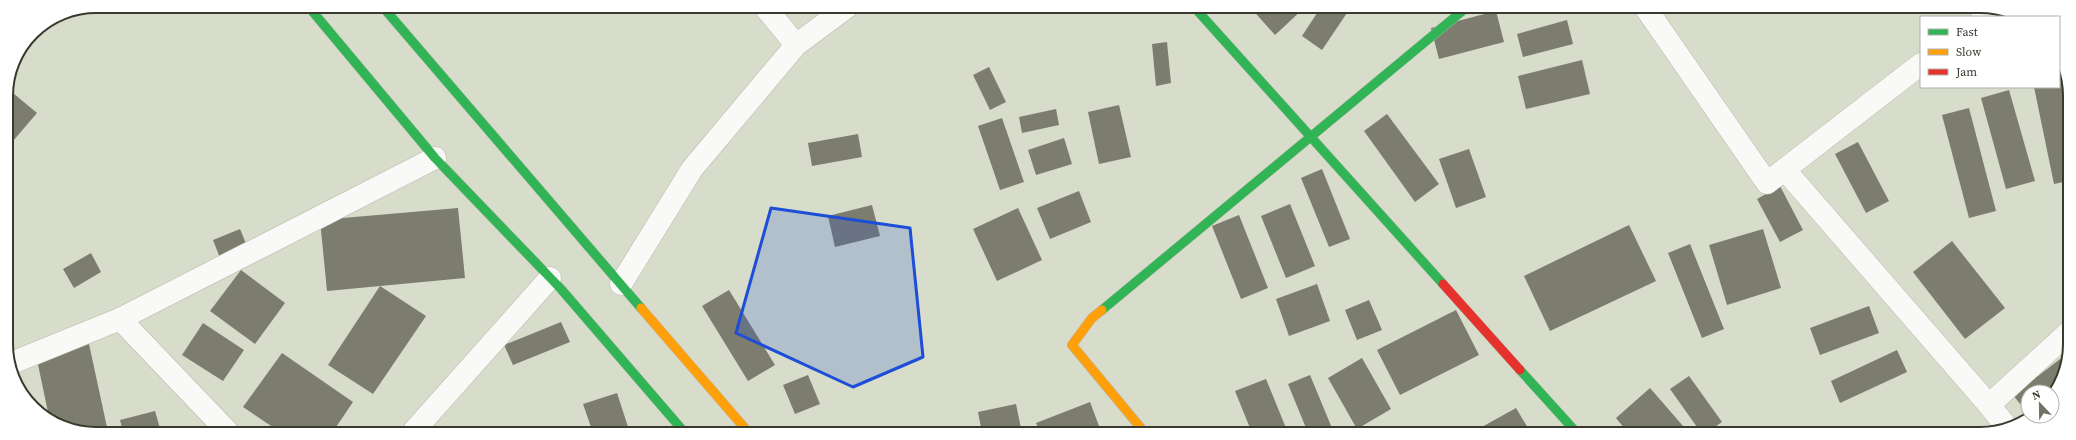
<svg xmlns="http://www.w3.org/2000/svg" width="2076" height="440" viewBox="0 0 2076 440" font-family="'Source Serif 4',serif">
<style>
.building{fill:#7c7c6f}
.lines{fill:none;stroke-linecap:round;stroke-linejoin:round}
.street-casing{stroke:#b7baab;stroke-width:23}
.fast-casing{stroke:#b7baab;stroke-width:10}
.slow-casing{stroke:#b7baab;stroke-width:10}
.jam-casing{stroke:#b7baab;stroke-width:10}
.street{stroke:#f9faf7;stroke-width:22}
.fast{stroke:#30b455;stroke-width:9}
.slow{stroke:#ff9f0a;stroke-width:9}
.jam{stroke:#e5322d;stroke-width:9}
.marked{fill:#1d4ed8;fill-opacity:0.2;stroke:#1d4ed8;stroke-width:3;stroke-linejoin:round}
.rim{fill:none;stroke:#373a2c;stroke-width:2}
</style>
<rect width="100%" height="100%" fill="#d8dcca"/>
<g class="building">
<polygon points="1250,7 1301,7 1303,9 1275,35"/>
<polygon points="1321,7 1351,7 1322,50 1302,36"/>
<polygon points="1496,11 1504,42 1439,59 1431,28"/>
<polygon points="1567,20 1573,44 1523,57 1517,34"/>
<polygon points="1167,42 1171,83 1156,86 1152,44"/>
<polygon points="1582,60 1590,94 1526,109 1518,76"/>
<polygon points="989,67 1006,102 990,110 973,75"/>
<polygon points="2066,73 2068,78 2068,181 2054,184 2034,87 2059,87 2059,75"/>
<polygon points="7,88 37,113 7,148 6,90"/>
<polygon points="2009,90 2035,181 2006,189 1981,98"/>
<polygon points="1119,105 1131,157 1099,164 1088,112"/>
<polygon points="1969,108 1996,211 1969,218 1942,115"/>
<polygon points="1056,109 1059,125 1022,133 1019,117"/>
<polygon points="1387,114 1439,184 1415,202 1364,131"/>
<polygon points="1002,118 1024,182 1000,190 978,126"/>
<polygon points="858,134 862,157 812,166 808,143"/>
<polygon points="1064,138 1072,164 1036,175 1028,150"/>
<polygon points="1858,142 1889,201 1866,213 1835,154"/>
<polygon points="1469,149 1486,197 1456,208 1439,159"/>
<polygon points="1322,169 1350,239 1329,247 1301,178"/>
<polygon points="1780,186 1803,230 1780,242 1757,199"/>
<polygon points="1079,191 1091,222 1050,239 1037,208"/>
<polygon points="1290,204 1315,266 1286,278 1261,216"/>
<polygon points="872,205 880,236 835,247 828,216"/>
<polygon points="458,208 465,278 327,291 320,220"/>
<polygon points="1018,208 1042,260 997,281 973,229"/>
<polygon points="1239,215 1268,288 1241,299 1212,226"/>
<polygon points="1629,225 1656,281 1550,331 1524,276"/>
<polygon points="240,229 247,246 220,258 213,240"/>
<polygon points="1763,229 1781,288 1727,305 1709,245"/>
<polygon points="1952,241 2005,308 1965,339 1913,272"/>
<polygon points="1690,244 1724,329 1702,338 1668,253"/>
<polygon points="91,253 101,272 74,288 63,269"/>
<polygon points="241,270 285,303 255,344 210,311"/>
<polygon points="1317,284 1330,321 1289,336 1276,299"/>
<polygon points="380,286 426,316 373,394 328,365"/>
<polygon points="729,290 775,365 748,381 702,306"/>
<polygon points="1369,300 1382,330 1357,340 1345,310"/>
<polygon points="1869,306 1879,333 1820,355 1810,328"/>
<polygon points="1456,310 1479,355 1400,395 1377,350"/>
<polygon points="561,322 570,342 513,365 504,345"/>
<polygon points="203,323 244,350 223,381 182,355"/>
<polygon points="89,344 108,432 79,432 49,417 36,355"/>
<polygon points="1897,350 1907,372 1840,403 1831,381"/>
<polygon points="282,353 353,402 332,433 280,432 243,407"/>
<polygon points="2068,353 2068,361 2051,392 2028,392 2028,414 2013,395"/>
<polygon points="1362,358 1391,409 1357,429 1328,378"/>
<polygon points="808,375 820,404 795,414 783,385"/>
<polygon points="1310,375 1334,433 1308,433 1288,384"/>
<polygon points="1689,376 1722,422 1705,434 1702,434 1670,389"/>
<polygon points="1266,379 1288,433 1252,433 1235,391"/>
<polygon points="1650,388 1690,434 1629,434 1616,418"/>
<polygon points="617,393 630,433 593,433 583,404"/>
<polygon points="1090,402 1099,426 1081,433 1040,433 1036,423"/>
<polygon points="1016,404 1022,433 982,433 978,412"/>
<polygon points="1516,408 1531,433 1471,433"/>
<polygon points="155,411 161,432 123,432 120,420"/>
</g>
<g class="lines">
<defs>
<g id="street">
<polyline points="765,7 796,45"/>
<polyline points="1645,7 1767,183 1921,64"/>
<polyline points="1982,17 1994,8"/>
<polyline points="1785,170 1989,405 2068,333"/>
<polyline points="621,284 692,169 796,45 847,7"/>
<polyline points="120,319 228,432"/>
<polyline points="9,364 120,319 435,158"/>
<polyline points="1989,405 2006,426"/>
<polyline points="412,433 550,278"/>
</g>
<g id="fast">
<polyline points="308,6 435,158 561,289 685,433"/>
<polyline points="382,6 641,308"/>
<polyline points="1194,7 1443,284"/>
<polyline points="1102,310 1467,7"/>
<polyline points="1520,370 1577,433"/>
</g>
<g id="slow">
<polyline points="641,308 749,433"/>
<polyline points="1102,310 1092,318 1072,345 1145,433"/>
</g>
<polyline id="jam" points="1443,284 1520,370"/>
</defs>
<use href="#street" class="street-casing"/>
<use href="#fast" class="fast-casing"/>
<use href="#slow" class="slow-casing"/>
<use href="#jam" class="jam-casing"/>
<use href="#street" class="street"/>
<use href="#fast" class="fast"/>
<use href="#slow" class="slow"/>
<use href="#jam" class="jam"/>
</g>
<path class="marked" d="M771,208l139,20 13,129 -70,30 -117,-54z"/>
<path d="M0 0H2076V440H0ZM96 13H1980A83 83 0 0 1 2063 96V344A83 83 0 0 1 1980 427H96A83 83 0 0 1 13 344V96A83 83 0 0 1 96 13Z" fill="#fff" fill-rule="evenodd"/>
<path class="rim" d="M96 13H1980A83 83 0 0 1 2063 96V344A83 83 0 0 1 1980 427H96A83 83 0 0 1 13 344V96A83 83 0 0 1 96 13Z"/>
<rect x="1920" y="16" width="140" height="72" fill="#ffffff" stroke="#afb0ab"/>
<rect x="1928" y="29" width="20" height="6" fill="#30b455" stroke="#afb0ab"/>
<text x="1956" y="36" font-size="12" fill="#373a2c">Fast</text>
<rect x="1928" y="49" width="20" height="6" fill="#ff9f0a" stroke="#afb0ab"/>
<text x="1956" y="56" font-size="12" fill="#373a2c">Slow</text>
<rect x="1928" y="69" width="20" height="6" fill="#e5322d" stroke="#afb0ab"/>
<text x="1956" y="76" font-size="12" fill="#373a2c">Jam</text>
<g transform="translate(2040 404) rotate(338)"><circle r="19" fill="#ffffff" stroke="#afb0ab"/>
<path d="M0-3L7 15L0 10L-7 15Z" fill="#6f7363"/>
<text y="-6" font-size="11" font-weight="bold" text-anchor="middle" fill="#373a2c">N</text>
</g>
</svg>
